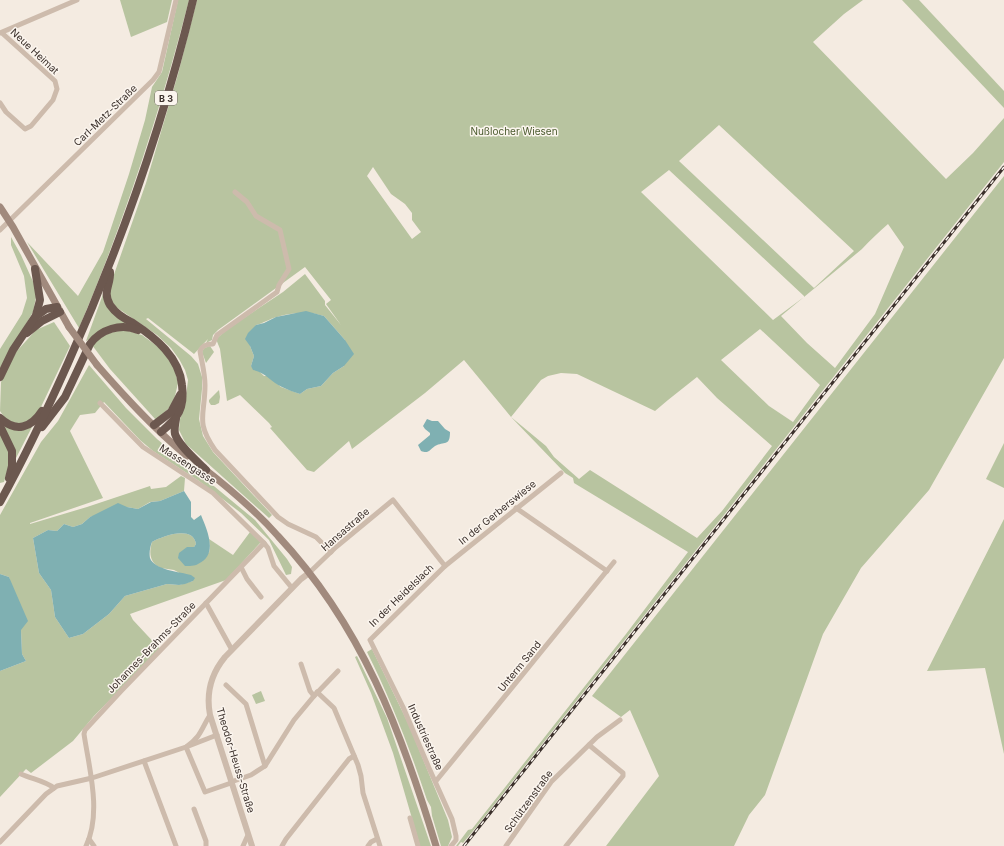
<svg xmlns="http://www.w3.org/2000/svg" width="1004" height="846" viewBox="0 0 1004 846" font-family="Inter,sans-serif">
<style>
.green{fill:#b8c4a0;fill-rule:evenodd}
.water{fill:#7fb0b2}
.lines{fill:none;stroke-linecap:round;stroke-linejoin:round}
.minor{stroke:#cdbbac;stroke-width:5}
.tertiary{stroke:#cdbbac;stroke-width:6}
.secondary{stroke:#a18a7d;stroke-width:7}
.trunk{stroke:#6c584f;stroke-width:8}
.rail-casing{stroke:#3b302b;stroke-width:3}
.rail{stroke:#fbf5ee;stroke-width:1.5;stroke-dasharray:4.5;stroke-linecap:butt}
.secondary-bridge{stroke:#a18a7d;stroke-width:7}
.labels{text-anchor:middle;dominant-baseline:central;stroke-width:3;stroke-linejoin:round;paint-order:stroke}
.shield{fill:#fbf5ee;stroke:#756b66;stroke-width:1}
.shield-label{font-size:9px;font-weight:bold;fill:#3b302b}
.street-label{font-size:10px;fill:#3b302b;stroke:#fbf5ee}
.park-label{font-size:10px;fill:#4a5a2e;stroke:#fbf5ee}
</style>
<rect width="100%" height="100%" fill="#f4ebe1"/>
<g class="green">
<polygon points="120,0 172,0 167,22 131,37"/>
<path d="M178,0h11c-29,112 -65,222 -110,328l-52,-86 51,54 25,-44 26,-78 16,-54 7,-33 10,-15z"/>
<path d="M197,0h666l-19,14 -31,28 133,137 27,-26 31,-35v44l-526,663 -15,18 -2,-1 -3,4h-2l12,-16 4,-1 154,-195 62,-82 -114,-69 -1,-5 -8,-5 -54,-56 -47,-57 -39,33 -73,56 -3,-8 -35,31 -7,-2 -37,-42 2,-1 -3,-4 -29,-28 -13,6 -7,-52 -4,-10 13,-11 54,-36 22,-18 20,27v4l16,20 -15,-21 5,-4 -26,-33 -87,63 -5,5 -1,5 -6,3 2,-4 -14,15 -46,-36 -2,1 45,37 7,8 4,13v12l-3,30 4,17 10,16 59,63 -3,3 -83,-74 -7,-14 1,-11 5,-14 3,-25 -3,-10 -6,-11 -8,-11 -14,-13 -41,-28 -7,-10 2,-14 35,-100 32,-109zM719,125l135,126 -40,37 -135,-127zM373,167l18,27 14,10 7,9v7l9,12 -9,7 -45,-63zM669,170l135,126v1l-31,23 -132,-128zM888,224l16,23 -29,67 -40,54 -28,-25 -26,-27 81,-67c8,-9 17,-17 26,-25zM312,313l12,3 21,24 -1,26 -11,7 -12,13 -14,3 -7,5 -19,-7 -13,-11h-4l-5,-5 -8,-5 3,-10 -4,-10 6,-21c8,-2 13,-6 21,-8 11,-4 23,-4 35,-4zM760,329l60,56 -27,37 -24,-16 -48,-46zM561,373l16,1 78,37 13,-11 29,-23 20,21 55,48 -50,65 -25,27 -107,-68 -11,9 -25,-22 -8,-11 -35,-29 30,-37 7,-4z"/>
<polygon points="902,0 919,0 1004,91 1004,108"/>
<polygon points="1004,176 1004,358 929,490 861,568 823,634 765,795 749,815 734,846 606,846 659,776 630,710 621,717 592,696"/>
<polygon points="11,237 21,255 35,286 36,297 33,312 0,368 0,349 22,314 27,298 24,276 11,245"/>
<polygon points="103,294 130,325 86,341"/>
<polygon points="54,322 70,346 40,409 34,417 22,424 7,421 0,411 1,382 16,352 36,330"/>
<path d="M125,330l17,5 19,14 13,18 4,16 -3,13 -5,11 -14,13 -46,-51 -18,-24c12,-11 17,-13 33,-15z"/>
<polygon points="210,346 214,352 206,363 202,352 204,348"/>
<path d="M89,365l37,43 31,31 98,81 32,39 5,8 -1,7 -5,1 -17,-35 -28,-27 -42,-32 -46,-30 -13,-11 -36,-38 -9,11 -15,2 -10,16 33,67 -73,25v1l57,-17 63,-21 1,3 15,-2 15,-11 4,2 -1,13 -24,10 -10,1 -12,7 -11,-2 -37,10 -8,7 -9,3 -9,-3 -7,7 -9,-1 -15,8 6,35 12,17 4,27 14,21 14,-4 26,-20 16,-18 42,-12 12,1 14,-4c-6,-3 -13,-8 -19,-11 -4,-1 -9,-1 -13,-2 -12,-5 -12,-16 -9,-26 11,-6 41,-17 44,2l-2,3 15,6 1,-6 -1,-8 24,16 17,-23 11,10 -35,38 -96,34 3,6 27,29 -66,67 -21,25 -42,32 -5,-4 -26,28v-126l26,-10 -4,-7 -1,-24 -12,-53 -9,-3v-59l41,-73 17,-21z"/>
<polygon points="219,390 220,397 219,403 215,405 211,405 209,402 209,400"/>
<polygon points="1,423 32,427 15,460"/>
<polygon points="0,431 10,451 9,465 4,482 0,483"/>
<polygon points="1004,443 1004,488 986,479"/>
<polygon points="1004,519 1004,754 985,668 927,671"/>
<path d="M372,649l36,74 40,97 4,17 -4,9h-7l-9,-30 -1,-9 -4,-7c-17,-51 -36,-100 -60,-148z"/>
<polygon points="357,656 387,718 431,846 420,846 393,753 371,693 355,657"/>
<polygon points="261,691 265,701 256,704 252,695"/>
</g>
<g class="water">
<path d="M306,311l18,5 21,24 9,14 -10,12 -11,7 -12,13 -14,3 -7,5c-6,-2 -12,-4 -18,-7 -11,-5 -17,-15 -29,-17l-2,-4 3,-10 -4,-10 -5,-7 3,-6 8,-8 8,-2 12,-6z"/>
<path d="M427,419l5,2h6l7,8 5,3c0,15 -6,9 -15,14 -6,4 -6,8 -14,5l-3,-6 12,-10v-2l-5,-4 -2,-3z"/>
<path d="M184,491l7,11v15l3,3 7,-5c6,15 18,40 -3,49 -3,2 -9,2 -13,2l-7,-8 1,-5 8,-6h7l2,-3c-3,-19 -33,-8 -44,-2 -2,5 -3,11 -2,16 4,12 31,14 41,17l4,3 -2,3 -8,3 -6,1 -12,-1 -42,12 -16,18 -26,20 -14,4 -14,-21 -4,-27 -12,-17 -6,-35 15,-8 9,1 7,-7 9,3 9,-3 8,-7 28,-14 9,4 11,2 13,-7 9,-1z"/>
<polygon points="0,574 9,577 28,621 21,630 22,654 26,661 0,671"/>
</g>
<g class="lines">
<g class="minor">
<polyline points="0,33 77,0"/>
<polyline points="0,103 6,112 25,129 31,126 53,100 57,89 55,81 2,33"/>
<path d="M235,192l12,10 9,14 24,14 9,39 -10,16 -2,7 -60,43 -4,9c-6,0 -11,1 -13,7 2,12 5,23 5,34 0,31 -10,36 10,65l63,67 10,7 28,13 15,15"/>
<polyline points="0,230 153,80 159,72 176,0"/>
<polyline points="100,403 143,447 213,493 264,543 268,548 274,566 292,588"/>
<polyline points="516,508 607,571"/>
<polyline points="241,567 247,579 261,597"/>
<polyline points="309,573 336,547 393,500 445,566"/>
<polyline points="206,603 232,650"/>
<polyline points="301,664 310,691 314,696"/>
<polyline points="226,685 246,704 265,766"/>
<polyline points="317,692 334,708 358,765 361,776 363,793 380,846"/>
<path d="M210,715c-9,14 -9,22 -24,32l19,45 26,-9"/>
<polyline points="144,761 176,846"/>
<path d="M21,774c11,5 24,7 33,14"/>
<polyline points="436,781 614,562"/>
<polyline points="231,782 251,775 265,766 294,720 314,696 338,671"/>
<polyline points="194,809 206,841 206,846"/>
<polyline points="410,818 418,846"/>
<polyline points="89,839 94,846"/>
<polyline points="0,842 46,794 57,786 92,778 186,747 217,735"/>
<path d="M86,846c16,-33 3,-78 -2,-112l1,-4 37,-40 142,-147"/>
<polyline points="243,846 248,835"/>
<polyline points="282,846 286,839 349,759 354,756"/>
<polyline points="368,846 371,842 377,839"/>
<polyline points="451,846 456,840 456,836 452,819 429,768 403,707 370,640 445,566 561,473"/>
<polyline points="506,846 551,782 597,737 620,720"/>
<polyline points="566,846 623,776 623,773 589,745"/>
</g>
<path class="tertiary" d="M252,846l-42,-131c-4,-21 1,-41 15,-58l76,-78 8,-6"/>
<g class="secondary">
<polyline points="0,207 13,227 69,327"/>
<path d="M97,365c28,32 57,64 90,91"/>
<path d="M202,467c27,21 53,43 76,69 84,90 123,194 158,310"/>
</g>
<g class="trunk">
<polyline points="35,269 40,300 36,315"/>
<path d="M110,272c1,13 -8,19 0,33 6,9 14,13 23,18 23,15 46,34 49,62 3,23 -4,33 -21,47"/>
<polyline points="27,333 42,321 60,312"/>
<polyline points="0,377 13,350 35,317 46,309 57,307"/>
<path d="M0,418c16,15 31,10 42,-7"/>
<path d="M176,419c-1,5 -2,10 -1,15 4,12 22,27 31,36"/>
<polyline points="154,425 171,412 180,395"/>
<polyline points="0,426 12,451 12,466 9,478"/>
<path d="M42,427l23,-30 25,-53c11,-15 31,-21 48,-14"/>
<path d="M0,502c25,-45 47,-92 68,-139 52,-116 95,-239 125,-363"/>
</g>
<defs>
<polyline id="rail" points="464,846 1004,167"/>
</defs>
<use href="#rail" class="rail-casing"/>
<use href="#rail" class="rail"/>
<polyline class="secondary-bridge" points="69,327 97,365"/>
</g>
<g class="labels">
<rect class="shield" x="155" y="91" width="22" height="14" rx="3"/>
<g class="shield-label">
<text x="166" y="98">B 3</text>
</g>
<g class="street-label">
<text transform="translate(35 51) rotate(43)">Neue Heimat</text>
<text transform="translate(105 115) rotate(-44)">Carl-Metz-Straße</text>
<text transform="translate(188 464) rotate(33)">Massengasse</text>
<text transform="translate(497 512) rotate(-39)">In der Gerberswiese</text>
<text transform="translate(345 529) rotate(-41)">Hansastraße</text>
<text transform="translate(401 595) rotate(-44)">In der Heidelslach</text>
<text transform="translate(151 647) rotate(-46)">Johannes-Brahms-Straße</text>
<text transform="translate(519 666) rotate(-51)">Unterm Sand</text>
<text transform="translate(426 737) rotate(66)">Industriestraße</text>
<text transform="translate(236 760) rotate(73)">Theodor-Heuss-Straße</text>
<text transform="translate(528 801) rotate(-54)">Schützenstraße</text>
</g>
<g class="park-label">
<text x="514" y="131">Nußlocher Wiesen</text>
</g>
</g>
</svg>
